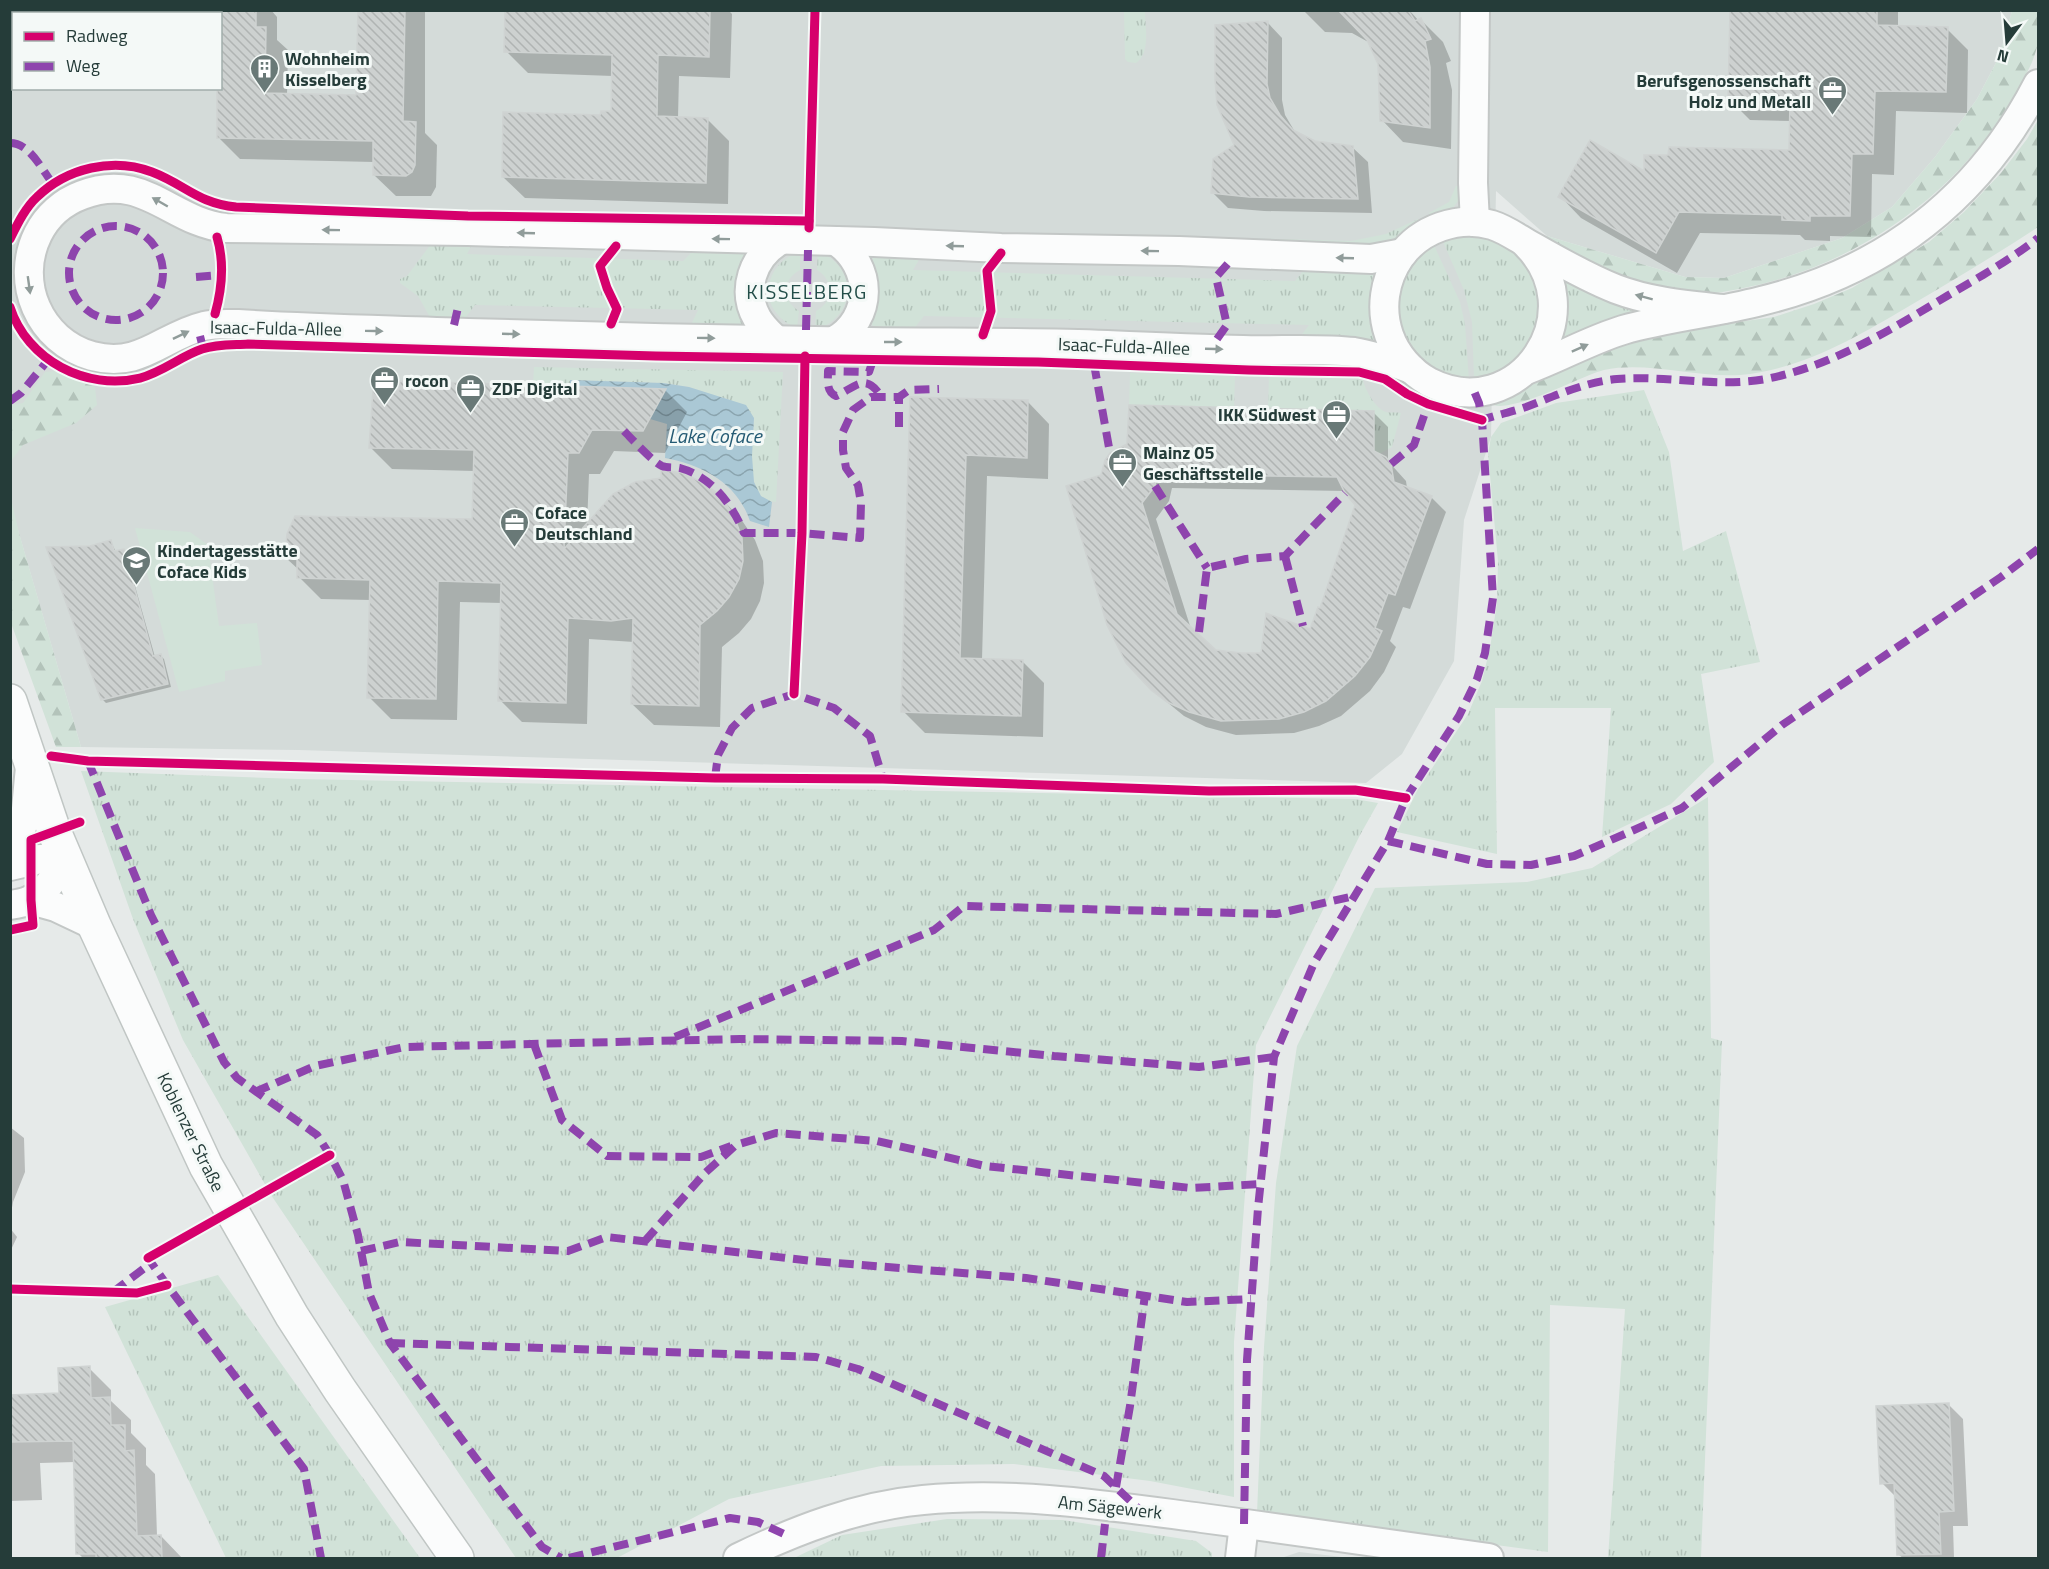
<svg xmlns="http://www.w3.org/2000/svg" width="2049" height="1569" viewBox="0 0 2049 1569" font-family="'Titillium Web',sans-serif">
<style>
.built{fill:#d4dbd9;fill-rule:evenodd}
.grass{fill:url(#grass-tufts)}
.forest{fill:url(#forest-firs)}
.green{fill:#d1e2d8}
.water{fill:url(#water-waves)}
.shadow{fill:#0003;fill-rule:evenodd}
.building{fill:url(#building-back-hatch);stroke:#cfd3d2;stroke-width:1.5;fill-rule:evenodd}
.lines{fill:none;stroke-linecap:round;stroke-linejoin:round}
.minor-casing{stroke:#c3c7c6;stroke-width:32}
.secondary-casing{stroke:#c0c6c4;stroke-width:36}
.minor{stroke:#fbfcfc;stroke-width:28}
.secondary{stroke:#fbfcfc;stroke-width:33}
.quiet{stroke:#8e44ad;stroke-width:8;stroke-dasharray:15 8;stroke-linecap:butt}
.cycleway-casing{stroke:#f4f9f7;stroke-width:13}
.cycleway{stroke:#d6006c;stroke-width:9}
.oneway{fill:#909c9a}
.labels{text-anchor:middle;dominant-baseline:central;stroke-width:6;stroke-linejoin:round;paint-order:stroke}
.poi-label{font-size:18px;font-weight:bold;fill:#253c39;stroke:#f4f9f7;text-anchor:start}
.street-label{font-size:18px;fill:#253c39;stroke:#f4f9f7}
.neighbourhood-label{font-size:20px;letter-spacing:1.5px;fill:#224d48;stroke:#f4f9f7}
.water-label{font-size:20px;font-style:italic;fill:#245a73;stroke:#f4f9f7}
</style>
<defs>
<pattern id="grass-tufts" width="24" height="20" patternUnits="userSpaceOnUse" patternTransform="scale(1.5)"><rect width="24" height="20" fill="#d1e2d8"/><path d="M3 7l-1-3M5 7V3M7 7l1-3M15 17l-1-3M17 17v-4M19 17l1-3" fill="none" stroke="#b3c3ba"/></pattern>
<pattern id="forest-firs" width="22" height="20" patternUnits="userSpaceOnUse" patternTransform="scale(1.5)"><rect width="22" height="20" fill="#d1e2d8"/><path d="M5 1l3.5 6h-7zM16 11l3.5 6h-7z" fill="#b3c3ba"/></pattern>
<pattern id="water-waves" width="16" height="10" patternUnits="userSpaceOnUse" patternTransform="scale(1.5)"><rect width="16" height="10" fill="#aac8d5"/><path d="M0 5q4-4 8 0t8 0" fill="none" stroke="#8aa4ae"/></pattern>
<pattern id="building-back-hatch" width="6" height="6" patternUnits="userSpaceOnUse" patternTransform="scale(1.5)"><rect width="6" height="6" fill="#cdd1d0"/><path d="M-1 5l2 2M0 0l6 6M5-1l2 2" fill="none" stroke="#b0b4b3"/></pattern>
</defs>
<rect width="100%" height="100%" fill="#e6eae9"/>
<g class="built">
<path d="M10,11h2002l-13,46 -22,42 -42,58 -43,50 -50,31 -118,40 -39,-1 -138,-41 -51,-45 -5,246 -27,83 -10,141 -52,93 -36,29 -1067,-33 -218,-3 -70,-241zM14,14h206v74h-206z"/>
<polygon points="1299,1552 1351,1558 1281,1558"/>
</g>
<g class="grass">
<path d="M1124,11h21c0,16 6,42 -9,52l-8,-1 -3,-3z"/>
<path d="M1456,186h7c-4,20 -13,26 -30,35l-4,-8 20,-11z"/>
<polygon points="1418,219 1421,226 1382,244 1369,247 1237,246 1237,238 1351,241 1386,234"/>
<polygon points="1453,233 1506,241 1541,282 1540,335 1504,374 1474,378 1472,322 1464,290 1441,237"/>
<polygon points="474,241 467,254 683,261 698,246 747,246 743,331 688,331 698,310 475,305 459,326 431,319 418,296 400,283 400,279 407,276 431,244"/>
<polygon points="1433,243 1460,302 1465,324 1469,381 1426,369 1396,326 1402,273"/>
<polygon points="873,250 923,253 913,270 1295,281 1311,261 1383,267 1382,343 1294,345 1309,325 924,316 908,336 879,330 872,325"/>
<path d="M800,251v19c-19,10 -18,31 -1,41l-2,17c-40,-16 -37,-62 3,-77z"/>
<path d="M818,252c41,14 39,65 -3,78l1,-19c18,-9 18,-31 1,-41z"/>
<polygon points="1555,270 1658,307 1558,349"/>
<path d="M534,367l249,5 -7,130c-34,0 -22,-62 -22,-84l-26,-19 -13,-3 -26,-9 -26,-4 -93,-3v5l-37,-1z"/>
<polygon points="1130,373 1235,376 1234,408 1129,405"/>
<path d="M1269,376l94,4c2,10 13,29 23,32 4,1 10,0 15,1l-9,34 -13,7 -6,-1 1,-42 -106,-2z"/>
<polygon points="1644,390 1669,452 1683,551 1726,531 1760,662 1701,674 1714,762 1671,804 1602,837 1611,708 1495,708 1497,854 1397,832 1417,791 1468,714 1482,681 1490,648 1497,603 1498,561 1488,454 1491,437 1501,423 1556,403"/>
<polygon points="81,771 298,779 1355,799 1378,803 1360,835 1256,1045 1234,1342 1234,1497 1150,1481 1014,1464 881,1466 729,1499 617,1558 516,1558 271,1195 183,1040 133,919"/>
<polygon points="1708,797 1711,1038 1722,1041 1701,1558 1608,1558 1625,1309 1550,1305 1548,1552 1257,1513 1264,1347 1276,1183 1297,1046 1375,888 1527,882 1592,868"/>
<polygon points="218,1275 420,1558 226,1558 105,1307"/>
<polygon points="947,1519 1063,1520 1196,1541 1212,1553 1212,1558 794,1558 842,1535"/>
</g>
<g class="forest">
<path d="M2012,11h26c0,10 2,21 0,31 -3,19 -15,38 -24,54 -53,94 -148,162 -252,188 -23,5 -47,11 -71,10 -51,-2 -99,-31 -145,-52l1,-6 138,41 39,1 118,-40 50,-31 43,-50 42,-58 22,-42z"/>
<path d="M2038,120v107c-41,27 -84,53 -127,78 -54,32 -108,64 -171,70 -44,3 -93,-14 -136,-5 -24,6 -97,47 -115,33l113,-57 100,-19 72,-10 40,-13 38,-16 77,-46 35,-30 37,-39 26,-34z"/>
<polygon points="55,371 95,387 97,405 76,423 23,445 11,461 11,405 23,403 45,372"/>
<polygon points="10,494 19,533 81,747 56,747 11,623"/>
</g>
<polygon class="green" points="135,528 190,532 208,545 219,626 257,623 262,665 225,671 225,681 179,692"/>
<path class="water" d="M570,380l93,3 26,4 57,18 8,13 -2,38 2,26 7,14 11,6 -3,25 -19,-6c-13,-38 -47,-56 -85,-63l2,-34 -17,-5 -81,-4z"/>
<g class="shadow">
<polygon points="10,10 155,10 158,14 14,14 14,73 10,73"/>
<polygon points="214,10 271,10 277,17 277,40 288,50 287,95 358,97 359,10 425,10 425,133 437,145 436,187 431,196 396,196 374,175 374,162 240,159 218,137 220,14 214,14"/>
<polygon points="507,10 728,10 732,14 730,78 679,76 678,118 707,119 729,141 728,204 525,198 503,177 612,113 613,76 528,73 506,51"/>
<polygon points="1303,10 1409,10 1419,21 1421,20 1443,42 1451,61 1446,63 1452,90 1451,149 1403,142 1382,120 1380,64 1370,43 1352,33 1325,32"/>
<polygon points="1793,10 1898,10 1898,28 1947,29 1968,50 1967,113 1896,111 1894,175 1872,174 1871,237 1830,236 1830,241 1805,240 1800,235 1700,233 1677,273 1581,218 1560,196 1646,173 1790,151 1791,121 1750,120 1729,99"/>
<polygon points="1268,23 1282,38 1282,100 1285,115 1295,132 1314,143 1353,148 1368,162 1372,213 1264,211 1228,208 1213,193 1236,146"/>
<polygon points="401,382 665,390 687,412 665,453 614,451 600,474 589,474 587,526 719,496 741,519 755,540 763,561 764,583 760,601 751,619 739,633 722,647 720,727 654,725 632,704 634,642 589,639 587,724 522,722 500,700 502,603 460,602 457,720 391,719 369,697 371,600 321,599 299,577 299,570 286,558 474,520 475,471 392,469 370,447 400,392"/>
<polygon points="912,399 1028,402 1049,424 1048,479 987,476 982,660 1022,661 1044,683 1043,737 925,733 903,711"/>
<path d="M1374,413l14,14v34l18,20 1,7 24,9 15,15 -36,97 -7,-2 -13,34 6,6 -12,25 -14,19 -29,25 -22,10 -25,7 -58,2 -30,-8 -22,-11 -28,-23 -88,-206zM1172,488l174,3 11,13 -36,106 -10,21 -49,24 -47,-4 -24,-22 -35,-110 13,-18z"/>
<polygon points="111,542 116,552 123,551 126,554 155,657 161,656 164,659 171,687 106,703 102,699"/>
<polygon points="10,1127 24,1138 25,1172 13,1202 10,1219"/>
<polygon points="10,1228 17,1237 10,1252"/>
<polygon points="89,1368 111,1390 111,1401 131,1420 131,1433 146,1448 146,1465 155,1474 157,1536 161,1536 182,1558 83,1558 78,1553 75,1462 40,1463 42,1500 10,1501 10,1396 61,1395"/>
<polygon points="1948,1404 1963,1419 1968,1526 1953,1526 1954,1558 1903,1558 1899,1555 1896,1497 1882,1483"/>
</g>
<g class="building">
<polygon points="220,10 256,10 256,27 266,27 265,93 356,95 358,10 405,10 403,121 416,122 415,165 412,172 406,176 373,175 373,141 217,138 217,88 220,88"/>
<polygon points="505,10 710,10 709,57 658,55 657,116 708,118 706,183 502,177 503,112 600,115 601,111 611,111 612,55 504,52"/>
<polygon points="1338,10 1408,10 1415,21 1421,18 1431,39 1425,41 1430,67 1430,128 1380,121 1378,64 1367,40"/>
<polygon points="1730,10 1877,10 1877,25 1948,27 1946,92 1875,91 1873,154 1852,154 1850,216 1810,216 1810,221 1782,220 1782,215 1679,212 1656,253 1558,197 1590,140 1644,171 1644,155 1668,155 1669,147 1789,150 1790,101 1728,99"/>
<polygon points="1268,21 1267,84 1270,98 1280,115 1293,130 1315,141 1353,146 1358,199 1249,197 1211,193 1213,159 1234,145 1217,105 1215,79 1215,25"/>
<polygon points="400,381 666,389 643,431 592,430 579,453 568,453 564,549 613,494 635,482 661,478 661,470 683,473 703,483 720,495 734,516 742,538 743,561 739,579 729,597 717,611 700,625 699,706 631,704 633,618 611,621 568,618 566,703 498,701 501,583 438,581 436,699 367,698 370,580 297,578 297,559 285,558 287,534 295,516 472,519 474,450 369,448 373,390 399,390"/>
<polygon points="910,397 1028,400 1027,458 966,455 960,658 1023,660 1021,716 901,712"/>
<path d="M1129,405l245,6v40l12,6 5,7 3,18 38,14 -37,99 -7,-2 -13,35 7,3 -12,26 -15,19 -29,25 -22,11 -25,7 -58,2 -32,-9 -22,-10 -16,-12 -25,-27 -19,-38 -41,-139 35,-11 4,-15 5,-7 17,-9zM1157,474l180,3 8,16 10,12 -35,103 -2,-1 -8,22 -44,-16 -5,40h-20l-25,-3 -39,-36 -35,-111 13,-17z"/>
<polygon points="111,540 114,551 124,549 153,656 161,654 168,684 101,700 46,547 90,546"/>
<polygon points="90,1366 91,1398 110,1397 111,1425 125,1425 125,1451 134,1450 137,1536 161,1535 162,1558 96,1558 96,1554 76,1554 73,1441 10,1442 10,1395 59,1393 58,1368"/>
<polygon points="1949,1403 1954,1511 1939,1512 1941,1554 1897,1555 1894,1483 1880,1484 1876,1406"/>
</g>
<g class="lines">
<defs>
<g id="minor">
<polyline points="1475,222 1473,183 1475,10"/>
<path d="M1523,241c75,69 -4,187 -94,141 -18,-10 -33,-27 -40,-47 -9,-26 -5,-55 11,-78 20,-28 58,-42 92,-32 13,4 24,12 36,19 29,16 57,33 88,45 34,13 71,16 107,20"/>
<path d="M1403,253l-32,6 -192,-8 -178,-3 -127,-6 -406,-11 -242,-3c-56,-6 -82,-57 -144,-33 -19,7 -35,21 -44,39 -24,48 1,107 54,122 49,13 70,-20 112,-30 11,-3 23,-2 34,-2 77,5 153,6 230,9 133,4 267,7 400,9 80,1 159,0 239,3 45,2 90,4 136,5 36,1 74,-2 111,2 20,3 38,10 57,17"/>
<path d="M776,340c-7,-7 -14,-13 -19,-22 -16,-28 -4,-61 22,-77"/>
<path d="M834,341c40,-23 39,-75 2,-100"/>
<path d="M1526,370c33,-12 64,-30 97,-40 45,-13 92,-17 138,-29 124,-30 218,-103 277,-217"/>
<polyline points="10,858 25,819 30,767"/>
<polyline points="10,866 40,859 66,859"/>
<polyline points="31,900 56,907 94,925"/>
<path d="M10,905c7,-1 14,-2 20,-5 16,-7 27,-27 36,-41"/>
<path d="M738,1558c58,-28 120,-52 185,-58 93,-9 187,6 279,18 96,13 192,27 287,40"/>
<polyline points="1240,1558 1244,1524"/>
</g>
<polyline id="secondary" points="10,701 54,831 94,925 206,1166 292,1316 340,1390 457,1558"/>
</defs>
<use href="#minor" class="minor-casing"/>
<use href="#secondary" class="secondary-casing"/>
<use href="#minor" class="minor"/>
<use href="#secondary" class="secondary"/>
<g class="quiet">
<path d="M10,143c20,0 32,27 43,41"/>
<circle cx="116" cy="273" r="47"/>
<polyline points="196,277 222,275"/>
<polyline points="454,325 459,303"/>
<polyline points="806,330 808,250"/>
<polyline points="200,336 203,348"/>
<polyline points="1217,339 1227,325 1216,277 1231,260"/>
<path d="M873,360l-4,12 -41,-1c0,10 -2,21 8,25 18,-8 29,-24 44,-1"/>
<polyline points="1094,364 1110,453"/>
<polyline points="10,401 21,393 48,360"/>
<path d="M1479,419l3,1c15,-5 29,-8 44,-13 29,-11 59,-25 91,-28 50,-4 99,9 149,0 66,-13 124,-49 181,-83 31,-18 63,-36 91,-58"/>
<polyline points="899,427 899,397"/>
<path d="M624,431c8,8 29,31 38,35 5,2 13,1 18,2 32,9 52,36 64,65h58l58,5 1,-35 -3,-18 -12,-17 -3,-18v-18l10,-22 18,-13h28l10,-7 30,-1"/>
<polyline points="1391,464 1414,445 1428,404"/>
<polyline points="1155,486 1207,568"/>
<polyline points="1285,556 1303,626"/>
<polyline points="1199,632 1207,568 1246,559 1285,556 1345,493"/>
<polyline points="88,761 151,915 224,1062 237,1078 317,1135 330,1155 343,1180 358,1235 369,1293 390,1343 542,1547 561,1558"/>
<polyline points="715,778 718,755 732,728 752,708 794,694 834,708 870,736 883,779"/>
<polyline points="1388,841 1487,864 1531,865 1574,856 1634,830 1682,808 1782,725 2001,577 2038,549"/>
<polyline points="675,1037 934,930 964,906 1276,914 1354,896"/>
<polyline points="534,1044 562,1120 607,1156 701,1157 731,1146"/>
<polyline points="255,1092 315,1066 405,1047 740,1039 902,1041 1054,1056 1199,1067 1274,1057"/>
<polyline points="645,1241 705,1173 736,1145 776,1133 877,1141 985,1166 1191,1188 1261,1184"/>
<polyline points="361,1251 400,1242 568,1251 607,1237 812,1261 1026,1278 1187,1302 1251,1299"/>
<polyline points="150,1256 148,1258 167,1285 304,1469 321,1558"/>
<polyline points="113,1292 151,1263"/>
<polyline points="390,1343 816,1357 858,1369 1104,1476 1140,1510"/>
<polyline points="1116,1487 1130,1406 1145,1295"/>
<polyline points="1244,1524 1247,1360 1258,1208 1274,1057 1314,963 1388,841 1406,798 1459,716 1477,679 1485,653 1493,598 1482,420 1479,403 1474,391"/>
<polyline points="569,1558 730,1518 758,1522 786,1535"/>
<polyline points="1101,1558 1105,1524"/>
</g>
<defs>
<g id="cycleway">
<polyline points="809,228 815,10"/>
<path d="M10,239c7,-14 15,-31 27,-42 30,-29 76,-40 115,-25 34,13 45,31 84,35l232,9 341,5"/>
<path d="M10,307c17,53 76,84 130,71 23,-6 41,-22 62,-29 15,-5 32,-4 46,-5l408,12 382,6 211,8 110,2 26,7 22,15 21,10 54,16"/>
<path d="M215,314c7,-25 10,-50 2,-77"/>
<polyline points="611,324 617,309 607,288 600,266 616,246"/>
<polyline points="983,335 991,311 987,271 1001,253"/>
<polyline points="794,694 802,533 805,356"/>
<polyline points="51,756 88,761 715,778 883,779 1209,791 1355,790 1406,798"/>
<polyline points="10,930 33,925 31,900 31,840 80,822"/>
<polyline points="148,1258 330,1155"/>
<polyline points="10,1289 137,1293 167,1285"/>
</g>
</defs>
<use href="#cycleway" class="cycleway-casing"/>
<use href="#cycleway" class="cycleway"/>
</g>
<defs><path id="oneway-solid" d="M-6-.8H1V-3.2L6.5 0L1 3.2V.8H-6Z" transform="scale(1.5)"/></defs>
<g class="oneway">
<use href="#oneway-solid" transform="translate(160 202) rotate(-150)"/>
<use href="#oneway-solid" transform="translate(331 230) rotate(-179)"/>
<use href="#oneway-solid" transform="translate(526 233) rotate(-178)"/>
<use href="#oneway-solid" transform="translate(721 239) rotate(-179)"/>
<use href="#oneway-solid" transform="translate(955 246) rotate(-178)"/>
<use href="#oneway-solid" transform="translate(1150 251) rotate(-179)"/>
<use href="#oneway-solid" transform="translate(1345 258) rotate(-178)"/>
<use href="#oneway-solid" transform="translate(29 285) rotate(82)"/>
<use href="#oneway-solid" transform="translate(1644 297) rotate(-165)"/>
<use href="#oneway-solid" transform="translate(374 331) rotate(1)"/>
<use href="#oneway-solid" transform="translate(511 334) rotate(2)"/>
<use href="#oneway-solid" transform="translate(181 335) rotate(-26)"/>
<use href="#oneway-solid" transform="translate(706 338) rotate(1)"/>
<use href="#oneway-solid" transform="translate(893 342)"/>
<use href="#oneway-solid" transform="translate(1580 348) rotate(-24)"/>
<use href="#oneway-solid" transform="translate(1214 349) rotate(2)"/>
</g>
<defs>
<symbol id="building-pin" viewBox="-11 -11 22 30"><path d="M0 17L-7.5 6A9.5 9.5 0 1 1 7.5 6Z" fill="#697977" stroke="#f4f9f7"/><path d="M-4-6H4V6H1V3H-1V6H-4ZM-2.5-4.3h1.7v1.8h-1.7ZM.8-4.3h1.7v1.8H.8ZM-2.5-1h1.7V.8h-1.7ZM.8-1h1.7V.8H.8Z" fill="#fff"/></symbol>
<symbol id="office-pin" viewBox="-11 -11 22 30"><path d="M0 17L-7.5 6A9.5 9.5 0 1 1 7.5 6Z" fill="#697977" stroke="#f4f9f7"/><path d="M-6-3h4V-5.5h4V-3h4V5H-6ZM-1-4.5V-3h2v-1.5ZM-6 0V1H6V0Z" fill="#fff"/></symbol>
<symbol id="school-pin" viewBox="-11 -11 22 30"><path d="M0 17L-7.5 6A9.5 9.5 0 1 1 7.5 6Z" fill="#697977" stroke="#f4f9f7"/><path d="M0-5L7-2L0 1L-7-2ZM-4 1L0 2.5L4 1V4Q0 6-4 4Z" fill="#fff"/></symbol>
</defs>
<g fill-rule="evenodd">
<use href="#building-pin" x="248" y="52" width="33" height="45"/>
<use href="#office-pin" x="1816" y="74" width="33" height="45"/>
<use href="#office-pin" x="368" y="364" width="33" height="45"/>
<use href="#office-pin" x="454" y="372" width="33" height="45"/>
<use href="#office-pin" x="1320" y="398" width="33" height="45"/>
<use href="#office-pin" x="1106" y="446" width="33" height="45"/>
<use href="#office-pin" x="498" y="506" width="33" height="45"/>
<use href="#school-pin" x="120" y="544" width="33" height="45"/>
</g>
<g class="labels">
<g class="poi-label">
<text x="285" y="58">Wohnheim<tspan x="285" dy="21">Kisselberg</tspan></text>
<text x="1811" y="80" text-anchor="end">Berufsgenossenschaft<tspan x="1811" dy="21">Holz und Metall</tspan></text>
<text x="405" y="380">rocon</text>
<text x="492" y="388">ZDF Digital</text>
<text x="1316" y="414" text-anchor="end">IKK Südwest</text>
<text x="1143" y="452">Mainz 05<tspan x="1143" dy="21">Geschäftsstelle</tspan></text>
<text x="535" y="512">Coface<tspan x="535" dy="21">Deutschland</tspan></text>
<text x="157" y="550">Kindertagesstätte<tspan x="157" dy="21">Coface Kids</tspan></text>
</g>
<g class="street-label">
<text transform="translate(276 328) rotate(1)">Isaac-Fulda-Allee</text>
<text transform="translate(1124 346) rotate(2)">Isaac-Fulda-Allee</text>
<text transform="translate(191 1132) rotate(64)">Koblenzer Straße</text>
<text transform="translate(1110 1507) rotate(6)">Am Sägewerk</text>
</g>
<g class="neighbourhood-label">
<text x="807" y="291">KISSELBERG</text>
</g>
<g class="water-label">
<text x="715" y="435">Lake Coface</text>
</g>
</g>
<rect width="2049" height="1569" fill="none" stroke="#253c39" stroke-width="24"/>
<rect x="12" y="12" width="210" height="78" fill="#f4f9f7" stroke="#a1adab" stroke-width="1.5"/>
<rect x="24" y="32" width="30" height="9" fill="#d6006c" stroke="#a1adab" stroke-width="1.5"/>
<text x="66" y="42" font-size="18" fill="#253c39">Radweg</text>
<rect x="24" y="62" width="30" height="9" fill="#8e44ad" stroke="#a1adab" stroke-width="1.5"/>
<text x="66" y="72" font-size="18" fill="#253c39">Weg</text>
<g transform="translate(2007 42) rotate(196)" stroke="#f4f9f7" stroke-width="4.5" paint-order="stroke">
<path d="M0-4.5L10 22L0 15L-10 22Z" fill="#253c39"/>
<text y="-9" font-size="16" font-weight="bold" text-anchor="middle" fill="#253c39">N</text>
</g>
</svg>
